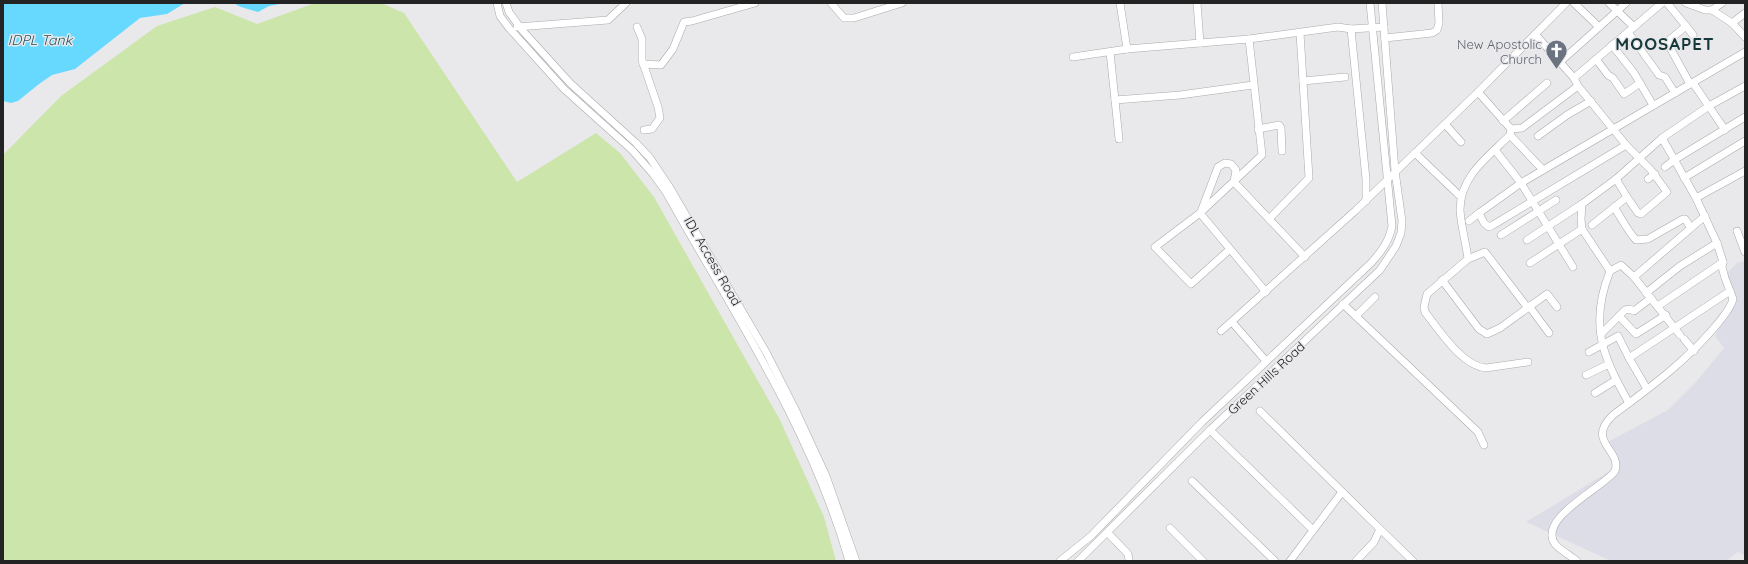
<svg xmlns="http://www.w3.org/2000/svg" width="1748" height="564" viewBox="0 0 1748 564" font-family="Quicksand,sans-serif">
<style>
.built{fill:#dddde8}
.green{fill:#cbe5aa}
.water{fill:#67d9fe}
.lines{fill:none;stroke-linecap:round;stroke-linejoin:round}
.minor-casing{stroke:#aaaaad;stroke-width:8}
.minor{stroke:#fff;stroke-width:7}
.labels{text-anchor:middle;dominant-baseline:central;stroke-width:3;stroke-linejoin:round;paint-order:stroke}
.worship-label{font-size:13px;fill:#5b616d;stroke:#e9e9ec;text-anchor:end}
.street-label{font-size:13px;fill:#232324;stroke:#e9e9ec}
.water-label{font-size:14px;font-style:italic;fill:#1f4f5f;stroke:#e9e9ec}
.district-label{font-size:17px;font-weight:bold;letter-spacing:1px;fill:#15383b;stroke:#e9e9ec}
</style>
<rect width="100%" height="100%" fill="#e9e9ec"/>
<polygon class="built" points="1745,261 1745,556 1738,552 1726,561 1611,561 1526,522 1615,468 1602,445 1668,410 1696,382 1724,348 1715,336 1735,301 1725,275 1737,263"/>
<polygon class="green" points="315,3 381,3 404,13 517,182 596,133 620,153 654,197 780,420 824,517 836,561 3,561 3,155 61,96 157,26 215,7 257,24"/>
<g class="water">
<polygon points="3,3 185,3 167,14 140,18 75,69 52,75 39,84 18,101 11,103 3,101"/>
<polygon points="233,3 285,3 269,6 258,12 241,7"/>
</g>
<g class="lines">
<defs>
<g id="minor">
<path d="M497,3l3,13 9,12 55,61 68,61 21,24 13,18c67,120 145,236 183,369"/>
<polyline points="506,3 509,12 522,30 570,83 636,143 650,158 670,188 766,352 795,409 826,476 856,561"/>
<polyline points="831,3 844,18 854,18 902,3"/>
<polyline points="1120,3 1127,49"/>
<polyline points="1197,3 1200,43"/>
<polyline points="1574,3 1599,27"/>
<polyline points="1609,3 1634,27"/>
<polyline points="1667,3 1686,26 1667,42 1690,84"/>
<polyline points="1686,3 1705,10 1712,10 1732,23 1745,37"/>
<polyline points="1712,10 1722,3"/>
<polyline points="1732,23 1745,13"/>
<polyline points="1686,26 1693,35"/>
<polyline points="517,27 608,20 626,3"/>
<polyline points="637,27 642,39 642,60 658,107 660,118 652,129 644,130"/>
<polyline points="1351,29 1366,179 1366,201"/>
<polyline points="1628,32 1659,75 1665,77 1675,93"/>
<polyline points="1535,34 1574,78 1578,86 1626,145 1651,170 1667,192 1641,214 1638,213 1627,197"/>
<polyline points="1385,38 1432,33 1437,30 1439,23 1438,3"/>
<polyline points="1612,45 1634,73 1653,105"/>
<polyline points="1110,52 1115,100 1180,95 1253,85"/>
<polyline points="1073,57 1127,49 1249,39 1338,27 1351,29 1384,27"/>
<polyline points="1596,59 1608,75 1613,78 1624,94 1640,83"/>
<polyline points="1560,62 1626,3"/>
<polyline points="643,64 661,65 673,49 684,22 692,21 755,3"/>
<polyline points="1574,78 1662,3"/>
<polyline points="1303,81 1345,77"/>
<polyline points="1693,83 1725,130"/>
<path d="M1478,92l33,37 -1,6c-22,22 -50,41 -50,75 1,16 6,33 8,49l-41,35 -3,13 1,5c14,18 37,54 61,56l42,-6"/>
<polyline points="1115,100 1119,139"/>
<polyline points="1503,121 1547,83"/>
<polyline points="1445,124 1461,142"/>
<polyline points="1258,129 1279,125 1281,128 1282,151"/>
<polyline points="1511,129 1522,128 1578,86"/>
<polyline points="1510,135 1543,170"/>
<polyline points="1538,136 1567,115 1591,101"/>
<polyline points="1626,145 1493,225 1489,227 1484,223 1479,213 1521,183 1745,52"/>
<polyline points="1495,150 1521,183 1573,267"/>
<polyline points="1415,153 1461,197"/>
<polyline points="1665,167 1674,160 1745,117"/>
<polyline points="1684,178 1745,141"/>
<polyline points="1648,179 1655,174"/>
<polyline points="1234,182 1305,257"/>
<polyline points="1696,198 1745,171"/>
<path d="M1582,204l-1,15 1,10 28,42c-21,53 -8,85 19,132"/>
<path d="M1614,207c8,12 13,23 22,33l12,-1 35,-20h2l6,9"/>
<polyline points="1202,209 1218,167 1225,163 1231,164 1236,170 1234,182"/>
<polyline points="1200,213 1266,292"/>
<polyline points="1269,219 1309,178 1300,33"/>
<polyline points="1469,221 1479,213"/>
<polyline points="1592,225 1627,197 1616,179"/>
<polyline points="1737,231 1745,252"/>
<polyline points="1501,235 1556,200"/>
<polyline points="1527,240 1582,204 1616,179 1662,138 1709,106 1745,86"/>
<polyline points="1229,250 1191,284 1155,247 1200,213 1262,155 1249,39"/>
<polyline points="1468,259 1485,252 1527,307"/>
<polyline points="1530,263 1582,229"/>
<polyline points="1610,271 1621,265 1634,277 1680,335"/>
<polyline points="1634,277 1705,216"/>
<polyline points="1442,280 1479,329 1487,334 1500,328 1547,294 1557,307"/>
<polyline points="1646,293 1680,266 1717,243"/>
<polyline points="1343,304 1478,432 1484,445"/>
<polyline points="1529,306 1549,333"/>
<polyline points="1658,306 1723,262"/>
<polyline points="1356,316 1375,297"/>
<polyline points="1619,316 1636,334 1666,315"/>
<polyline points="1232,322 1266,361"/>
<polyline points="1221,331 1355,211 1478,92 1566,3"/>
<polyline points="1601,334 1625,310 1630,309 1634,311 1651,298"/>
<polyline points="1684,339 1694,351"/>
<polyline points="1589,352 1618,336 1629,358 1730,291"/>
<polyline points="1629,358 1647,389"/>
<polyline points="1586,375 1609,364"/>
<polyline points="1595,393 1616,380"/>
<polyline points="1260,411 1380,529 1374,542 1356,561"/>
<polyline points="1210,430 1313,530"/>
<polyline points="1192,481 1275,561"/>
<polyline points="1170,528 1203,561"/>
<polyline points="1380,529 1413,561"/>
<polyline points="1108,533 1128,554 1129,560"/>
<path d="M1060,561l31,-25 111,-114 169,-159c10,-11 18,-21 21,-37l-22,-223"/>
<polyline points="1078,561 1210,430 1380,270 1396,246 1401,233 1402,221 1395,171 1382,3"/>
<polyline points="1290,561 1342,492"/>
<path d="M1577,561c-6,-5 -17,-11 -22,-17 -18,-26 48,-56 60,-73 7,-22 -30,-29 -2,-56 38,-28 76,-56 106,-93 5,-7 12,-14 14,-23l-8,-21 -3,-11 1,-5 -6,-19 -21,-45 -34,-60"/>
</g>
</defs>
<use href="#minor" class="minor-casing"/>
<use href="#minor" class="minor"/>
</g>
<defs>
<symbol id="church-pin" viewBox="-11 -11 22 30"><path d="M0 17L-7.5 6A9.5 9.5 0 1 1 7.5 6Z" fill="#6b7280" stroke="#e9e9ec"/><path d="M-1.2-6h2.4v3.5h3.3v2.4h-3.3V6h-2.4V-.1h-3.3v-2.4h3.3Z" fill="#fff"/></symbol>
</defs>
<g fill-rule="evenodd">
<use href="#church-pin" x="1544" y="38" width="25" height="34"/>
</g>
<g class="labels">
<g class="worship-label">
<text x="1542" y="44">New Apostolic<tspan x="1542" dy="15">Church</tspan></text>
</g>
<g class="street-label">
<text transform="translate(713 261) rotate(60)">IDL Access Road</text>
<text transform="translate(1266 378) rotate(-43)">Green Hills Road</text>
</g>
<g class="water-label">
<text x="40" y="40">IDPL Tank</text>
</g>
<g class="district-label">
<text x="1665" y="43">MOOSAPET</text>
</g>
</g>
<rect width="1748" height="564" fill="none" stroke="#232324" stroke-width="8"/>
</svg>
